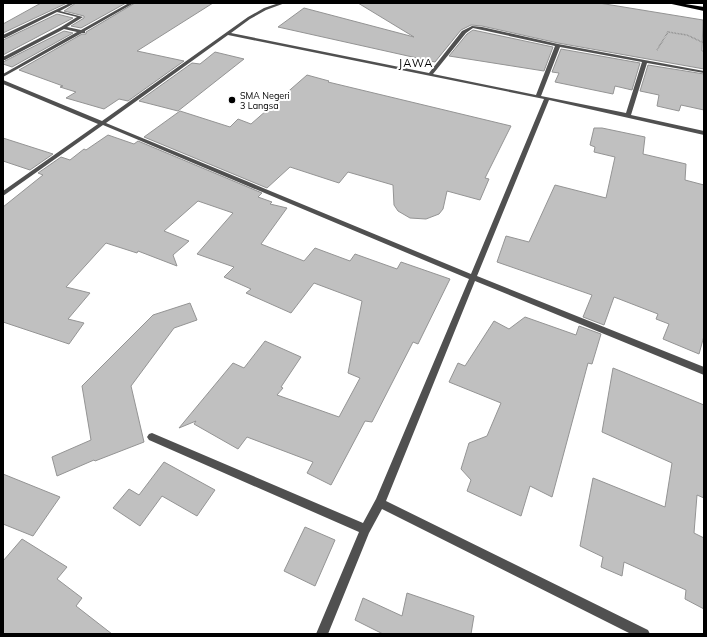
<svg xmlns="http://www.w3.org/2000/svg" width="707" height="637" viewBox="0 0 707 637" font-family="Mulish,sans-serif">
<style>
.building{fill:#c0c0c0;stroke:#949494}
.lines{fill:none;stroke-linecap:round;stroke-linejoin:round}
.path{stroke:#727272;stroke-width:1.5;stroke-dasharray:0.5 1;stroke-linecap:butt}
.street{fill:#505050;fill-rule:evenodd}
.primary{fill:#000;fill-rule:evenodd}
.poi-dot{fill:#000;stroke:#fff;stroke-width:1.5}
.labels{text-anchor:middle;dominant-baseline:central;stroke-width:4;stroke-linejoin:round;paint-order:stroke}
.far-poi-label{font-size:9px;fill:#000;stroke:#fff;text-anchor:start}
.far-quarter-label{font-size:11px;letter-spacing:1px;fill:#000;stroke:#fff}
</style>
<rect width="100%" height="100%" fill="#fff"/>
<g class="building">
<polygon points="41,3 67,3 3,33 3,24"/>
<polygon points="76,3 126,3 81,28 71,26 84,18 84,16 64,11"/>
<polygon points="135,3 213,3 137,51 184,61 128,101 119,99 104,109 66,98 76,92 60,87 63,86 19,70 82,34 86,34 86,32"/>
<polygon points="358,3 599,3 703,20 702,51 704,51 704,69 558,43 482,26 471,25 461,30 435,62 278,27 304,8 414,37"/>
<polygon points="57,14 73,18 3,55 3,40"/>
<polygon points="473,30 553,47 544,71 449,56 467,34"/>
<polygon points="64,31 73,33 12,67 3,64 3,62"/>
<polygon points="561,49 640,63 632,90 615,86 613,94 555,82 559,73 552,72"/>
<polygon points="215,52 244,59 178,111 139,101 192,63 200,64"/>
<polygon points="648,65 704,74 704,110 681,105 679,111 657,106 659,95 640,91"/>
<polygon points="307,75 329,81 328,82 511,126 485,178 489,179 480,200 447,191 443,209 439,214 426,219 410,218 398,211 394,205 393,185 348,172 339,183 290,167 267,188 144,137 180,111 230,127 238,119 251,124"/>
<polygon points="594,128 602,128 645,137 643,154 686,164 685,180 704,185 704,336 699,354 663,339 669,324 656,319 658,314 614,297 604,325 583,317 592,295 497,262 506,236 529,242 555,185 606,198 615,157 594,152 595,147 590,145"/>
<polygon points="108,135 134,144 138,141 262,193 258,197 272,202 270,204 287,208 261,244 304,261 315,248 350,261 355,254 397,269 401,262 450,279 418,344 413,342 372,422 365,421 331,485 307,473 313,462 247,437 238,449 194,424 196,421 179,428 233,363 244,368 265,341 301,357 281,387 283,388 277,395 339,417 360,378 348,373 362,301 314,283 291,313 246,293 251,289 224,277 234,267 197,254 233,213 198,201 164,231 189,241 173,255 177,266 138,251 137,253 106,243 66,287 90,293 68,319 84,323 69,344 3,322 3,207 43,175 38,173 61,157 70,160 84,149 86,150"/>
<polygon points="3,138 53,154 30,170 3,161"/>
<polygon points="190,303 197,320 174,328 131,386 144,442 95,461 94,460 57,476 52,457 91,440 82,386 153,315"/>
<polygon points="525,317 576,335 579,326 601,334 592,364 588,363 552,497 530,486 521,516 467,491 471,480 461,469 469,443 487,436 501,403 449,382 458,363 465,366 494,321 509,329"/>
<polygon points="613,368 704,405 704,498 697,495 694,533 704,538 704,609 685,599 686,590 624,562 622,576 601,567 603,557 580,546 593,478 665,507 672,463 602,432"/>
<polygon points="164,462 215,490 197,516 162,496 140,526 113,508 129,489 139,495"/>
<polygon points="3,474 60,497 33,536 3,524"/>
<polygon points="305,527 335,540 315,586 284,571"/>
<polygon points="22,539 67,567 57,579 82,598 76,606 112,634 3,634 3,561"/>
<polygon points="407,593 474,616 471,634 383,634 355,620 363,598 402,616"/>
</g>
<g class="lines">
<polyline class="path" points="657,50 668,32 687,35 704,43"/>
<g class="street">
<polygon points="70,3 75,3 60,11 83,17 67,27 81,30 129,3 134,3 85,31 85,33 82,33 3,77 3,74 77,32 64,29 5,60 3,60 3,57 61,27 77,17 57,12 5,38 3,38 3,35"/>
<path d="M279,3h6l-19,7 -16,9 -19,14 198,40 33,-42 10,-5 10,1 76,17 146,27v2l-57,-10 -16,52 73,16v4l-155,-35 -72,176 227,91v8l-229,-94 -89,220 262,129 2,4h-19l-249,-125 -13,24 -41,101h-12l43,-102 -210,-92 -2,-3 2,-3 3,-1 211,90 13,-24 93,-220 -366,-154 -100,71v-5l95,-67 -95,-40v-4l99,41 146,-104 16,-9zM473,28l82,18 -19,49 -103,-21 33,-41zM228,35l316,64 -73,175 -365,-151zM560,47l82,15 -16,51 -85,-17z"/>
</g>
<polygon class="primary" points="667,3 679,3 704,7 704,11"/>
</g>
<circle class="poi-dot" cx="232" cy="100" r="4"/>
<g class="labels">
<g class="far-poi-label">
<text x="240" y="95">SMA Negeri<tspan x="240" dy="10">3 Langsa</tspan></text>
</g>
<g class="far-quarter-label">
<text x="416" y="63">JAWA</text>
</g>
</g>
<rect width="707" height="637" fill="none" stroke="#000000" stroke-width="8"/>
</svg>
